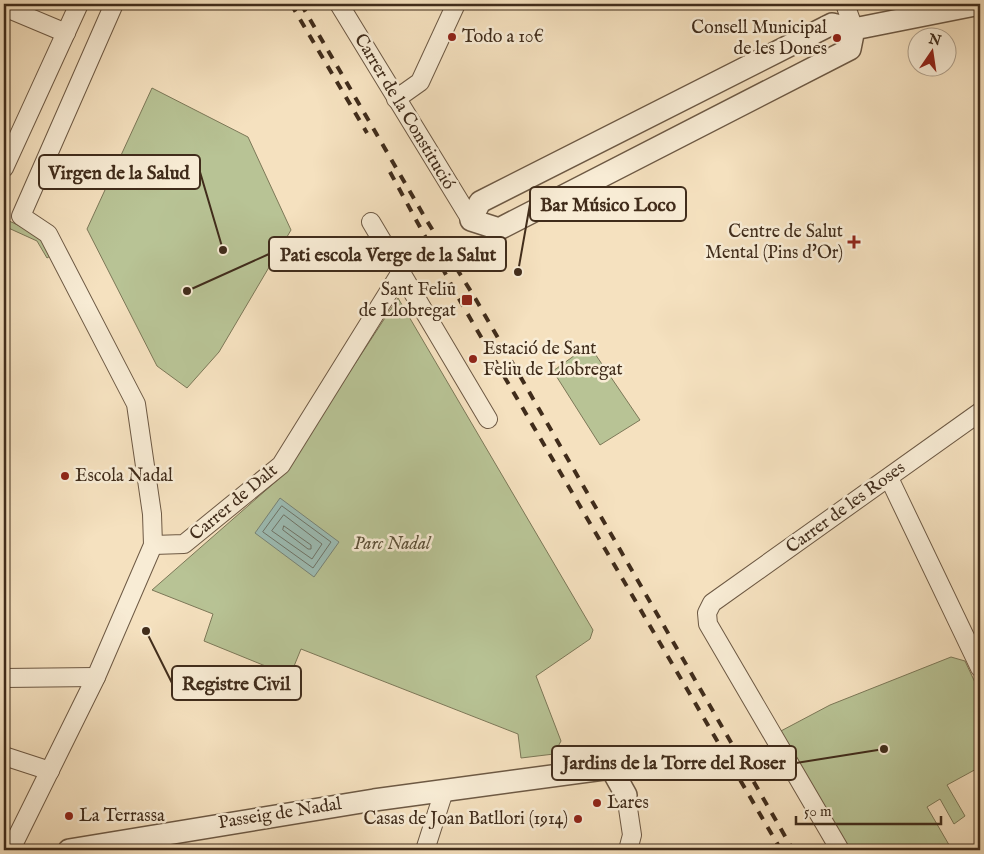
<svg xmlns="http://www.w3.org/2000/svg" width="984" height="854" viewBox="0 0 984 854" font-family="'IM FELL English',serif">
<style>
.green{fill:#b8c395;stroke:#7c7858}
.water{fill:#9cbdb5;stroke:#778377}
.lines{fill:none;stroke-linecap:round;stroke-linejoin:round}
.shore{stroke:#6e7468;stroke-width:1}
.minor-casing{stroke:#6d5944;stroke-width:20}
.tertiary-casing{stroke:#6d5944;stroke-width:24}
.minor{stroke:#f8ecd5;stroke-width:18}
.tertiary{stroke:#f8ecd5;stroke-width:21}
.rail{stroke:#402c1b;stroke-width:4;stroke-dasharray:9 9;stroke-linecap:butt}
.poi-dot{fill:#8f2418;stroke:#f8ecd5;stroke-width:2}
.labels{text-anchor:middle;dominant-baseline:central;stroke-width:5;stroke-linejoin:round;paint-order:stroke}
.poi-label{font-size:18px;fill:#402c1b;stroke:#f8ecd5;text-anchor:start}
.street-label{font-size:18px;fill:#402c1b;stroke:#f8ecd5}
.park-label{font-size:18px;font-style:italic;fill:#5e523a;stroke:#f8ecd5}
.leader{fill:none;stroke:#402c1b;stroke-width:2}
.callout-dot{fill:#402c1b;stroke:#f8ecd5;stroke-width:2}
.callout{fill:#f8ecd5;stroke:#402c1b;stroke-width:2}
.callout-label{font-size:19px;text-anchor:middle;font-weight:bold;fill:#402c1b}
</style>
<rect width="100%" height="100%" fill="#f5e1bf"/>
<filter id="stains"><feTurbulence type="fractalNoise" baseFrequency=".004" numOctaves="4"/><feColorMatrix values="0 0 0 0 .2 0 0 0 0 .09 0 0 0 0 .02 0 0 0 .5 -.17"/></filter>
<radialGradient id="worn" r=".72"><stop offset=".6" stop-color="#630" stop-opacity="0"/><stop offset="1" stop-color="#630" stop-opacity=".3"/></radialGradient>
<g class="green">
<polygon points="152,88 248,137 291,230 219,352 187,388 157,366 87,229"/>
<polygon points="7,220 37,234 52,255 47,258 37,241 4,226"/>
<polygon points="398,298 593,630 590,639 536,676 561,741 554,754 521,758 518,734 301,649 290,676 204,641 213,614 152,590 281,477"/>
<polygon points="589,345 640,420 600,445 553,371"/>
<polygon points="951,657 965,661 980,693 980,767 947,785 965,816 954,824 940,799 927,807 952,850 850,850 826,815 779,732 830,705"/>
</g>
<polygon class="water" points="280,498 339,542 314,577 255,533"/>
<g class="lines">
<g class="shore">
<polygon points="282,506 331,542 313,568 263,532"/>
<polygon points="284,515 322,544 312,559 272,531"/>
<polygon points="284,526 311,545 311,549 308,549 283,530"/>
</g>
<defs>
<g id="minor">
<polyline points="339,4 471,220"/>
<polyline points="845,4 854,29"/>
<polyline points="4,7 66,33"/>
<polyline points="396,99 420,82 456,4"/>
<polyline points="4,168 79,4"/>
<polyline points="371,222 488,419"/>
<polyline points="889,478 980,668"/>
<polyline points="153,545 184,544 281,465 401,272"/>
<polyline points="4,678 96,677"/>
<polyline points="4,756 50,771"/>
<polyline points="626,795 632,835 628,850"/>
<polyline points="5,850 14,843 96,677 153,545 152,514 136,404 48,234 21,216 114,4"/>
<polyline points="425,850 444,791"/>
<polyline points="840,850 708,624 707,613 712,603 980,412"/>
</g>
<g id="tertiary">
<polyline points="854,29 850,49 499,229 471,220 480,202 832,24 854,29 980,4"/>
<polyline points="69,850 374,800 611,768 626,795"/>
</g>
</defs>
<use href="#minor" class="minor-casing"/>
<use href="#tertiary" class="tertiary-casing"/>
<use href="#minor" class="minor"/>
<use href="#tertiary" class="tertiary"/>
<g class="rail">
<polyline points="291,4 367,133"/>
<polyline points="301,4 427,221 475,298 793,850"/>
<polyline points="390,172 463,306 781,850"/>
</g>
</g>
<g class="poi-dot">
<circle cx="452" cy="37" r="5"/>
<circle cx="837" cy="38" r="5"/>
<path d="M851.5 234.5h5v5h5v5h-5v5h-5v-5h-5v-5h5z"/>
<rect x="461" y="294" width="12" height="12" rx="2.5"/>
<circle cx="473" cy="359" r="5"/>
<circle cx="65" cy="476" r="5"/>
<circle cx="597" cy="803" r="5"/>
<circle cx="69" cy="816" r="5"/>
<circle cx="578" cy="819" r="5"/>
</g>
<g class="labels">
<g class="poi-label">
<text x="827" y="28" text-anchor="end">Consell Municipal<tspan x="827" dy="21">de les Dones</tspan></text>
<text x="462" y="37">Todo a 10€</text>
<text x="843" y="232" text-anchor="end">Centre de Salut<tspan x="843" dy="21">Mental (Pins d'Or)</tspan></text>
<text x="456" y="290" text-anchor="end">Sant Feliu<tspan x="456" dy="21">de Llobregat</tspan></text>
<text x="483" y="349">Estació de Sant<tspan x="483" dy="21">Feliu de Llobregat</tspan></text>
<text x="75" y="476">Escola Nadal</text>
<text x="607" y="803">Lares</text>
<text x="79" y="816">La Terrassa</text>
<text x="568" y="819" text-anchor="end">Casas de Joan Batllori (1914)</text>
</g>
<g class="street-label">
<text transform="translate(404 112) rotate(59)">Carrer de la Constitució</text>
<text transform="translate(234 503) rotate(-40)">Carrer de Dalt</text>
<text transform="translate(846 508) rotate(-36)">Carrer de les Roses</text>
<text transform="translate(280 814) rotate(-9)">Passeig de Nadal</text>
</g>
<g class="park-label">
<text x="392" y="544">Parc Nadal</text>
</g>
</g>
<path class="leader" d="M223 250L200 172M518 272L530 204M187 291L269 254M146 631L172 683M884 749L796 763"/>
<g class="callout-dot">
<circle cx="223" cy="250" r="5"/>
<circle cx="518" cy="272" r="5"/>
<circle cx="187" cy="291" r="5"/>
<circle cx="146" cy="631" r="5"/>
<circle cx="884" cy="749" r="5"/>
</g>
<g class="callout">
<rect x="39" y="155" width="161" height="34" rx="5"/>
<rect x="530" y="187" width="156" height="34" rx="5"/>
<rect x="269" y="237" width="237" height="34" rx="5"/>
<rect x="172" y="666" width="129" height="34" rx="5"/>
<rect x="552" y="746" width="244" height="34" rx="5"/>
</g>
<g class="callout-label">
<text x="119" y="179">Virgen de la Salud</text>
<text x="608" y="211">Bar Músico Loco</text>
<text x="388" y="261">Pati escola Verge de la Salut</text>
<text x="236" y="690">Registre Civil</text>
<text x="674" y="769">Jardins de la Torre del Roser</text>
</g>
<rect width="984" height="854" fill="none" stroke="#f5e1bf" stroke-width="20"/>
<rect x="5" y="5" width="974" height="844" fill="none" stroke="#402c1b" stroke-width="2.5"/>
<rect x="10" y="10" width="964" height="834" fill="none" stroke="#402c1b"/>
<g transform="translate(932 52) rotate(13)"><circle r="24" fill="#f8ecd5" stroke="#ae9f8b"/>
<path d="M0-4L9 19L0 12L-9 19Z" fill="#8f2418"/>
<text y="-8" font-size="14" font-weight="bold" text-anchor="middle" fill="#402c1b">N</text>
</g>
<path d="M796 816v8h145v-8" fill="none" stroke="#402c1b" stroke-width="2.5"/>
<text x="804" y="816" font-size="15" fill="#402c1b" stroke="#f8ecd5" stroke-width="4" paint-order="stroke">50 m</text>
<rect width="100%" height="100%" filter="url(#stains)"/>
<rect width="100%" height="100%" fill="url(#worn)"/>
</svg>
